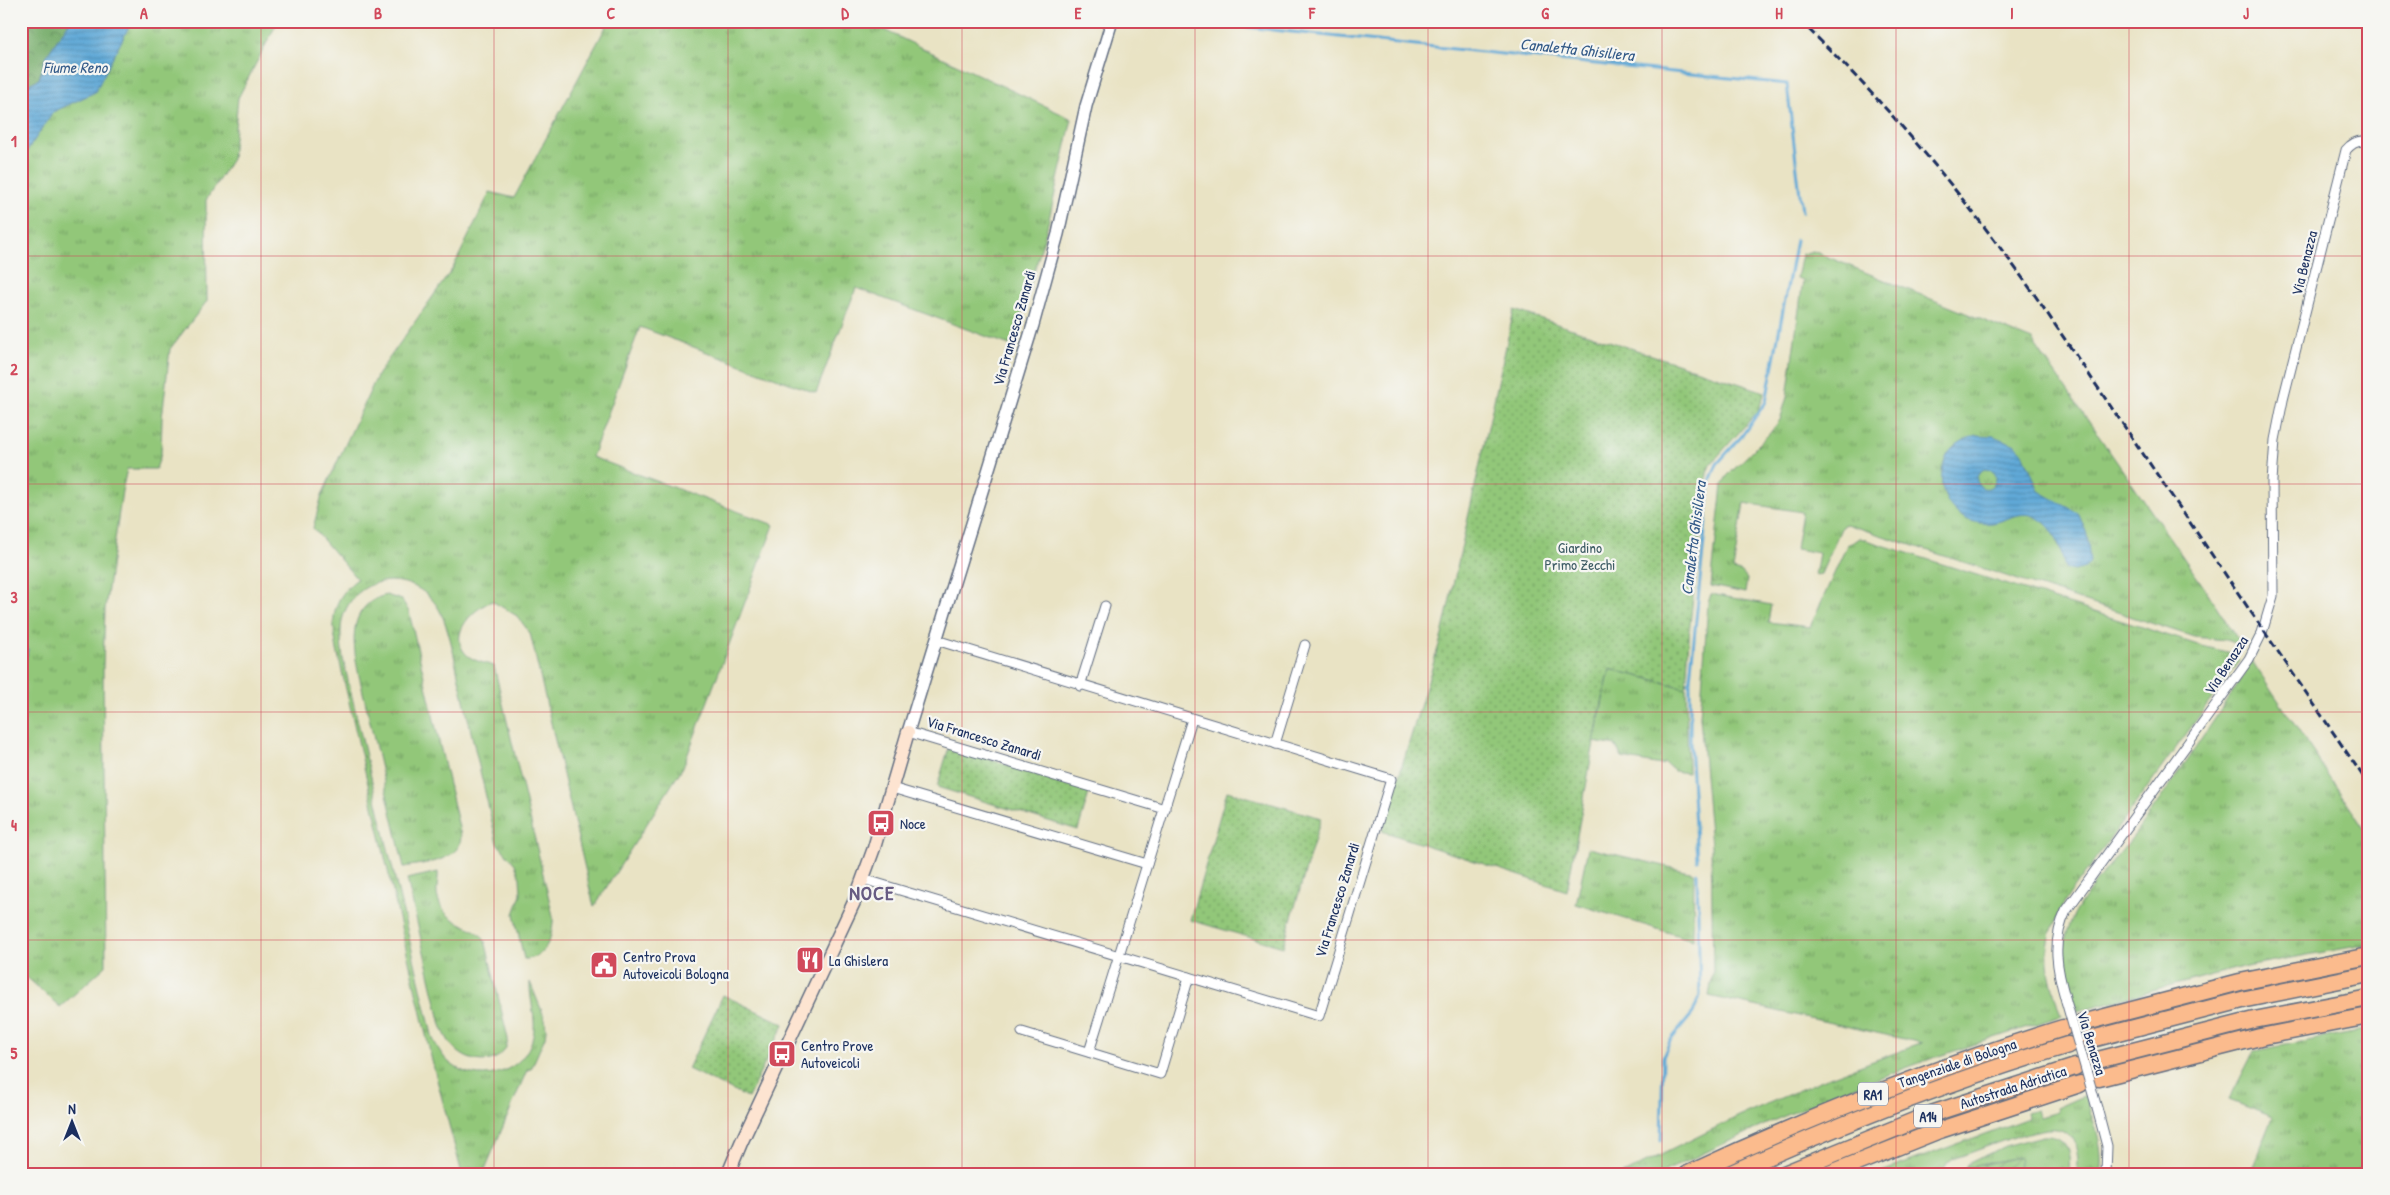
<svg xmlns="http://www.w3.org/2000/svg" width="2390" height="1195" viewBox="0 0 2390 1195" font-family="'Patrick Hand',sans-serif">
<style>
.grass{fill:url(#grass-tufts);stroke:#567b6c}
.forest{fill:url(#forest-crowns);stroke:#486e64}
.park{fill:url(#park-dots);stroke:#567b6c}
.garden{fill:url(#garden-furrows);stroke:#567b6c}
.water{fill:url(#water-rules);stroke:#3e6c9a;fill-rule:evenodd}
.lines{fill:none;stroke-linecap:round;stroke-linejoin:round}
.stream{stroke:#60a9d7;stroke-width:3}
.minor-casing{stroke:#636e82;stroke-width:11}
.tertiary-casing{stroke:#636e82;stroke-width:14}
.secondary-casing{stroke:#636e82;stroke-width:15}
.motorway-casing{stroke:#636e82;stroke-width:19}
.minor{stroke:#fff;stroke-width:9}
.tertiary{stroke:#fff;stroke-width:11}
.secondary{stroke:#fde4d1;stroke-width:12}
.motorway{stroke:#fbbb8d;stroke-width:16}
.rail{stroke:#1b2f5e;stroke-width:3;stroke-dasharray:8 4;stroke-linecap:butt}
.minor-bridge-casing{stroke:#636e82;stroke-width:11;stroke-linecap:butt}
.minor-bridge{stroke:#fff;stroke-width:9}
.grid{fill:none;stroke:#d1495b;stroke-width:1;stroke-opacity:0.55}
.labels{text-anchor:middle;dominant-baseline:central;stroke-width:4.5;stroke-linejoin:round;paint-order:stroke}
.shield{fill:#f6f6f2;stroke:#5d6b8a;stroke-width:1}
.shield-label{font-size:14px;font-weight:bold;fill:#1b2f5e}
.street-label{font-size:15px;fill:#1b2f5e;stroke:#f6f6f2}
.park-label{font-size:15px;fill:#3f5d66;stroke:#f6f6f2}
.poi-label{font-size:15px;fill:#1b2f5e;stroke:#f6f6f2;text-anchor:start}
.water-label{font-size:16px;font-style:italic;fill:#335a88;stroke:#f6f6f2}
.district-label{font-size:20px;font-weight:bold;letter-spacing:1px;fill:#675b82;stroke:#f6f6f2}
.neatline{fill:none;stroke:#d1495b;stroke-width:2}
.grid-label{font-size:16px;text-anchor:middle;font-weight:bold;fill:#d1495b}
</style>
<defs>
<pattern id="grass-tufts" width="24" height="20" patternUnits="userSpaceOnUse" patternTransform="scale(1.25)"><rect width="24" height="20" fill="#92c779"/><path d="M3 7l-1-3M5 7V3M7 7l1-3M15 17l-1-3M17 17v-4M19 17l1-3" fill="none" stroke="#76a266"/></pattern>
<pattern id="forest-crowns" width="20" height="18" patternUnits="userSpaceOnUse" patternTransform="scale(1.25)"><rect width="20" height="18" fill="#75ac69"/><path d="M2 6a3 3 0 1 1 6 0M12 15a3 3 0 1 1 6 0" fill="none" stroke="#5f8c5a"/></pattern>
<pattern id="park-dots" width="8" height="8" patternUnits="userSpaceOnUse" patternTransform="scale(1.25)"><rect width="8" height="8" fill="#92c779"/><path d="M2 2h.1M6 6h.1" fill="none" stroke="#76a266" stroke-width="1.8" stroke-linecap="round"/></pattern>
<pattern id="garden-furrows" width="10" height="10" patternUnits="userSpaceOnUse" patternTransform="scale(1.25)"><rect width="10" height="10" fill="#92c779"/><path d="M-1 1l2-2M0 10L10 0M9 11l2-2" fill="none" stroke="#76a266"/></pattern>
<pattern id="water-rules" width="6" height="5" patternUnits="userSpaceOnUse" patternTransform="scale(1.25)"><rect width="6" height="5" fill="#60a9d7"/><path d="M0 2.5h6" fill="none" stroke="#4e8ab2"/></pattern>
</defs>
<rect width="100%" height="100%" fill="#f6f6f2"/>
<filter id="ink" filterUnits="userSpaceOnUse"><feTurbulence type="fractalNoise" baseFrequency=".02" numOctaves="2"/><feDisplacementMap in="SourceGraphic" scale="10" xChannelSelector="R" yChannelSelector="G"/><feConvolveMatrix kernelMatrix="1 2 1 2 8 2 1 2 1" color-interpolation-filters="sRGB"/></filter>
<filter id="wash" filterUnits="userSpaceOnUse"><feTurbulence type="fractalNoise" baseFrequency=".0096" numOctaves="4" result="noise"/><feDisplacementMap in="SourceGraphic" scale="20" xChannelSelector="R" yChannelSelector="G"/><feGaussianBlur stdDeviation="1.12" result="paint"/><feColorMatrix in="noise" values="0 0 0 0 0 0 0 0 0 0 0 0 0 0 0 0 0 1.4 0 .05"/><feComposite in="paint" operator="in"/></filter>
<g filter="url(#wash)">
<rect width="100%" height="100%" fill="#e9e3c4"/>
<g class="grass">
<path d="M131,21h147l-40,77 -6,61 -26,41 1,101 -37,48 -8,69 -1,36 -5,15h-29l-5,22 -17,118 -2,58 3,299 -46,41 -39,-35v-87c8,-18 0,-34 0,-52 0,-61 -5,-124 7,-184l-7,-6v-483l32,-48 42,-20z"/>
<path d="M609,21h256l207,98 -26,113 -34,114 -156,-58 -40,105 -176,-66 -48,130 182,68 -91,242 -89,140 -64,-274 -13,-17 -25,-15c-17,7 -44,31 -27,52 7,8 20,10 29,13l59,250c1,18 -7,44 -29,43l-10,-45 7,-20 -1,-16 -5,-14 -18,-21c-12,-51 -24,-101 -35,-152 -7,-26 -10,-56 -22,-80 -19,-36 -72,-42 -93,-4 -9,16 -6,34 -4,52l90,380c5,9 10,19 18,25 26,21 68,11 80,-21 8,-21 -2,-41 -1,-61l15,37 1,11 -1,7 -14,32 -4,1 -44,104h-21l-30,-113 -95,-411c-6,-32 -6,-49 20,-71l-44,-51 9,-33 56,-121 75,-106 37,-76 24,6z"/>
<polygon points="1813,251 2032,340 2206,590 2242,646 2226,640 2194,637 1846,524 1842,526 1821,574 1815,575 1819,553 1796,549 1802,512 1744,503 1733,570 1741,572 1747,579 1745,593 1711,586 1722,485 1727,476 1770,433 1780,420 1787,397 1803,280 1797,278 1802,254"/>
<path d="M1860,538l338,107 33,8 9,7 -171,235c-30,49 -24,69 -8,121l-131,43 -81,30 -74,31 -116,54h-36l116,-58 88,-38 95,-35 -213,-47 4,-24 -2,-126 -11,-129 8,-114 3,-9 60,11 -3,17 42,5 37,-82z"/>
<path d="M386,595l16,5 7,12 52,224c0,26 -38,27 -57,31l-46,-196c-6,-30 -10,-66 28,-76z"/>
<path d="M2252,661l117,175v108l-123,22 -169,45c-7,-23 -18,-53 -10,-78 9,-33 47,-71 68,-99 41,-56 80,-114 117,-173z"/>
<polygon points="1610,669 1686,688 1688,773 1674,771 1665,763 1661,765 1622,758 1616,746 1594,742"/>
<polygon points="1588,848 1694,873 1693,940 1576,904"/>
<path d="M438,872c1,8 -3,18 0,27 9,30 41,23 48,45l22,95c-2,24 -30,27 -47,15 -10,-7 -16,-18 -20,-29l-34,-146z"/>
<polygon points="2369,1029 2369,1174 2250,1174 2273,1117 2229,1100 2254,1051"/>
<path d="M2085,1095c8,28 20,49 15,79h-23c2,-14 1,-35 -13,-43 -18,-11 -90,22 -112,28l-5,4 -5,11h-19l-13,-4 -4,4h-30l152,-56 -1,-5 10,-3 3,7 17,-5 -1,-4z"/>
<path d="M2043,1136c25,-1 28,16 26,38h-52l2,-17 -54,11 2,-4 38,-18z"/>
</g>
<polygon class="forest" points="21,21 70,21 46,57 39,79 21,88"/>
<g class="park">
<polygon points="1514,310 1765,392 1758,411 1710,465 1707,473 1690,624 1686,688 1610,669 1599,715 1567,891 1382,831 1442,635"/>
<polygon points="949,747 1090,790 1078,830 937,787"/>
<polygon points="1227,791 1321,818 1283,947 1190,920"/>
<polygon points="723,995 784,1024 748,1098 688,1069"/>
</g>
<polygon class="garden" points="2020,1157 2017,1174 1965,1174 1965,1168"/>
<g class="water">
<polygon points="70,21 132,21 95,92 53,112 21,160 21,88 39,79 46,57"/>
<path d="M1977,435l16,1 23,9 7,8 16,38 39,22 9,21 3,28 -5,6 -11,3 -9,-3c-5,-21 -8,-40 -29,-51 -15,-8 -29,4 -44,6 -38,4 -59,-31 -47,-63 5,-14 19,-21 32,-25zM1984,469c24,1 7,29 -5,16 -5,-6 -1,-12 5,-16z"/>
<polygon points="21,643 28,649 21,681"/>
<polygon points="21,840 26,875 21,885"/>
</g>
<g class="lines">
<g class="stream">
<polyline points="1238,21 1245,27 1787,84 1802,212"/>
<polyline points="2280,24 2281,21"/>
<polyline points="1697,860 1690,743 1690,679 1710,481 1717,464 1741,437 1766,402 1796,240"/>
<polyline points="1661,1141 1663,1057 1670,1041 1693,1013 1700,995 1697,873"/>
</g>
</g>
</g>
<g filter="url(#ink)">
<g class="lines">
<defs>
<g id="minor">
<polyline points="1080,686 1105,606"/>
<polyline points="908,732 1165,809"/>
<polyline points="1275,744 1305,645"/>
<polyline points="892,788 1147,864"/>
<polyline points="863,879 1319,1016 1391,779 936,640"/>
<path d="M2066,1001c-9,-31 -15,-59 0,-90l183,-252 13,-26 11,-37 -1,-115 3,-41 8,-40 63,-250c6,-7 14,-11 23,-8"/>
<polyline points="1022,1032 1160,1074 1189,977"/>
<polyline points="1089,1052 1192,719"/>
<polyline points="2097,1108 2107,1146 2106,1174"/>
</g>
<polyline id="tertiary" points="908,732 1033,325 1058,234 1086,106 1112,21"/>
<polyline id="secondary" points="728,1174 741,1143 855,900 874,848 908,732"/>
<g id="motorway">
<polyline points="2082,1023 2240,982 2369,956"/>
<polyline points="2088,1040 2246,999 2369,974"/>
<polyline points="2094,1061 2254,1020 2369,998"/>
<polyline points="2099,1078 2260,1037 2369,1016"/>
<path d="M1688,1174c122,-57 246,-106 375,-146"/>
<path d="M1729,1174c111,-50 223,-94 339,-129"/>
<polyline points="1784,1174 1931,1114 2075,1067"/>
<polyline points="1829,1174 1937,1131 2080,1084"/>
</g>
</defs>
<use href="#minor" class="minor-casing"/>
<use href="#tertiary" class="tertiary-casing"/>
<use href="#secondary" class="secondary-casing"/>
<use href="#motorway" class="motorway-casing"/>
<use href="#minor" class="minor"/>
<use href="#tertiary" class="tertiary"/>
<use href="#secondary" class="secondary"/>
<use href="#motorway" class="motorway"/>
<path class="rail" d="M1800,21c87,82 162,173 232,270l337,494"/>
<defs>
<polyline id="minor-bridge" points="2066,1001 2097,1108"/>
</defs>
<use href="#minor-bridge" class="minor-bridge-casing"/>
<use href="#minor-bridge" class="minor-bridge"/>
</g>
</g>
<path class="grid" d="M261,21v1153M494,21v1153M728,21v1153M962,21v1153M1195,21v1153M1428,21v1153M1662,21v1153M1896,21v1153M2129,21v1153M21,256h2348M21,484h2348M21,712h2348M21,940h2348"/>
<defs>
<symbol id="bus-square" viewBox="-11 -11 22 22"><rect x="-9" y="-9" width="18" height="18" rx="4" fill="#d1495b" stroke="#f6f6f2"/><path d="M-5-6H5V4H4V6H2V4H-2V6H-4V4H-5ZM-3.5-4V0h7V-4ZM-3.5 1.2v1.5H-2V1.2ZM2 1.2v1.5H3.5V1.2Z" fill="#fff"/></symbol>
<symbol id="restaurant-square" viewBox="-11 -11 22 22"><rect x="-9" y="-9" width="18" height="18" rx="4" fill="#d1495b" stroke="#f6f6f2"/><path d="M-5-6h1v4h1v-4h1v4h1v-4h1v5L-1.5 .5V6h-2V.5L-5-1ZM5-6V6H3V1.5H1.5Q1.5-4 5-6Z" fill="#fff"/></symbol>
<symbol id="civic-square" viewBox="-11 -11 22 22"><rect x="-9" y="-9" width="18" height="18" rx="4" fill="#d1495b" stroke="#f6f6f2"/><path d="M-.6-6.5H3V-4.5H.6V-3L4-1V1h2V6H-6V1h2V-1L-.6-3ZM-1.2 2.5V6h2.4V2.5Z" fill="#fff"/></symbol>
</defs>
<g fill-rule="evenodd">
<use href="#bus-square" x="865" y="807" width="32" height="32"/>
<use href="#restaurant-square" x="794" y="944" width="32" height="32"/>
<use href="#civic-square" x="588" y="949" width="32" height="32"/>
<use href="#bus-square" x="766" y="1038" width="32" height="32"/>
</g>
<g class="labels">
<g class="shield">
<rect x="1858" y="1082.5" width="30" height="23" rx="4"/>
<rect x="1914" y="1104.5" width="28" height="23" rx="4"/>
</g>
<g class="shield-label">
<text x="1873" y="1094">RA1</text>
<text x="1928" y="1116">A14</text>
</g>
<g class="street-label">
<text transform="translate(2304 263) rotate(-76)">Via Benazza</text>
<text transform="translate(1014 328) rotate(-74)">Via Francesco Zanardi</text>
<text transform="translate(2226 665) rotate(-57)">Via Benazza</text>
<text transform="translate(984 738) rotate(17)">Via Francesco Zanardi</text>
<text transform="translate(1337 900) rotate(-73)">Via Francesco Zanardi</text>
<text transform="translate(2092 1043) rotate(73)">Via Benazza</text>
<text transform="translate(1957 1063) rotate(-19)">Tangenziale di Bologna</text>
<text transform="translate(2013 1087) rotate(-18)">Autostrada Adriatica</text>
</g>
<g class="park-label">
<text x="1580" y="547">Giardino<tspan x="1580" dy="17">Primo Zecchi</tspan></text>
</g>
<g class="poi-label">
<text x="900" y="823">Noce</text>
<text x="623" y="956">Centro Prova<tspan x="623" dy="17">Autoveicoli Bologna</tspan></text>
<text x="829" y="960">La Ghislera</text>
<text x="801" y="1045">Centro Prove<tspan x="801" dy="17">Autoveicoli</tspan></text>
</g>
<g class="water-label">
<text transform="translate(1577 49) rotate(6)">Canaletta Ghisiliera</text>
<text x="75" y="67">Fiume Reno</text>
<text transform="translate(1693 538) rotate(-83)">Canaletta Ghisiliera</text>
</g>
<g class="district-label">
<text x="872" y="892">NOCE</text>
</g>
</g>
<rect width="2390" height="1195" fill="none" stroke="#f6f6f2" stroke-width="55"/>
<g transform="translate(72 1122)" stroke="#f6f6f2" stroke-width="4" paint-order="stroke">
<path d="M0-4L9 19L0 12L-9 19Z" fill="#1b2f5e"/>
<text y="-8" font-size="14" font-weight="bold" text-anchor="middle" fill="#1b2f5e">N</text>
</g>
<rect x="28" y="28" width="2334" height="1140" class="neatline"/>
<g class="grid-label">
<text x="144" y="19">A</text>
<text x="378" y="19">B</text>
<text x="611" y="19">C</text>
<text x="845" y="19">D</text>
<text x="1078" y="19">E</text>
<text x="1312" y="19">F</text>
<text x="1545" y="19">G</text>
<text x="1779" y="19">H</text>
<text x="2012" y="19">I</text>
<text x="2246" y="19">J</text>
<text x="14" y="147">1</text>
<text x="14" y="375">2</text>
<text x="14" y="603">3</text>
<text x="14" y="831">4</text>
<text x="14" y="1059">5</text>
</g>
</svg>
